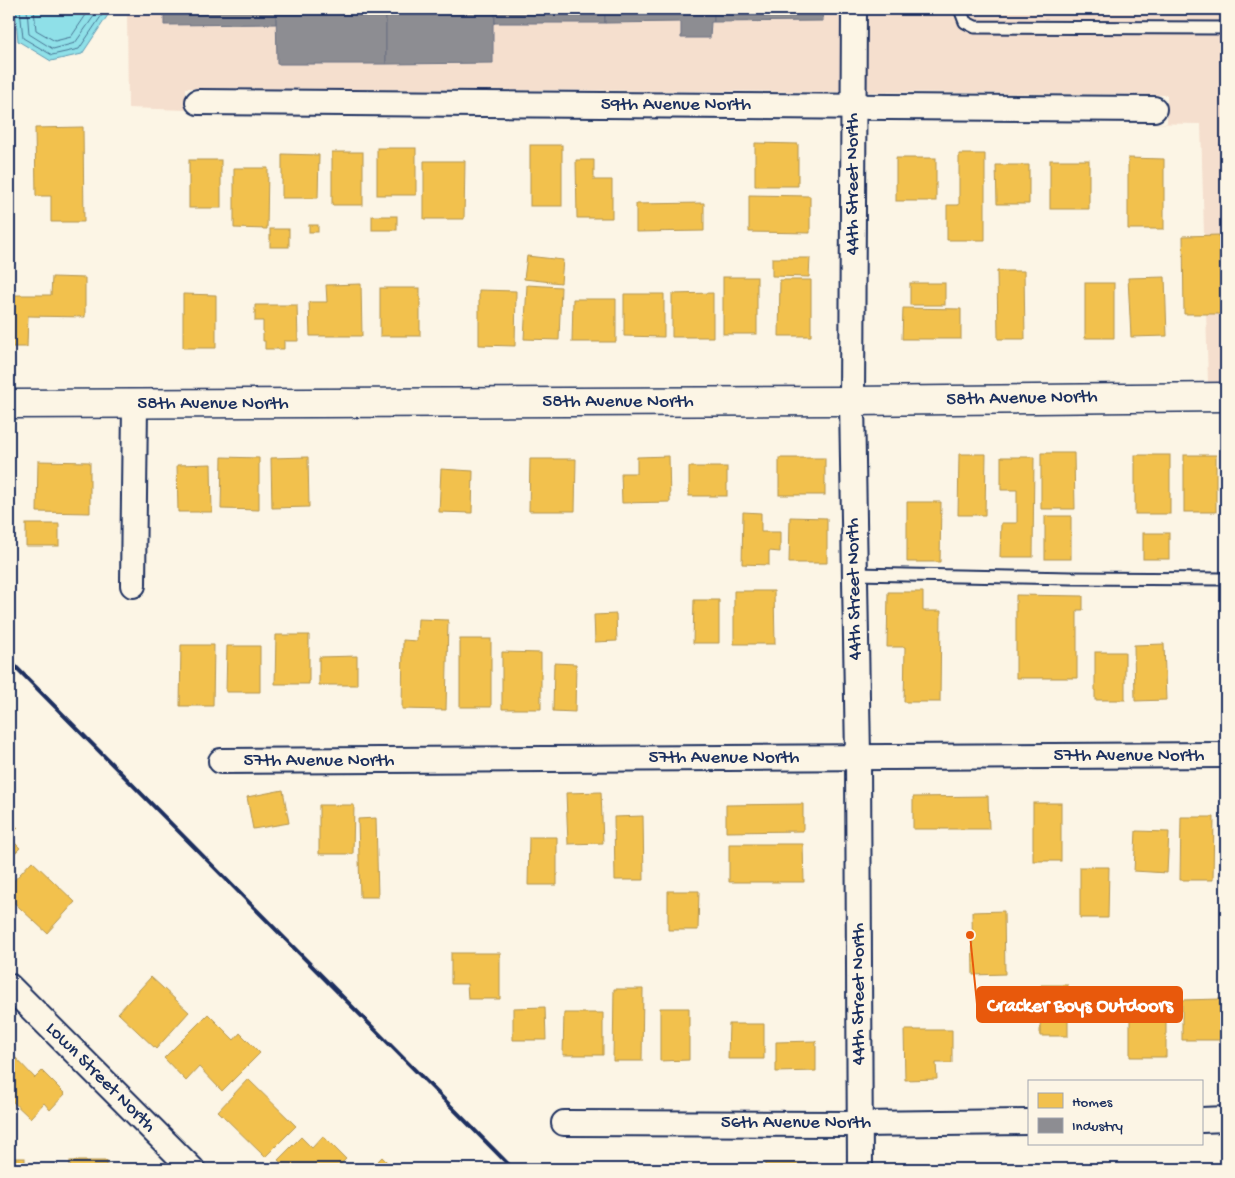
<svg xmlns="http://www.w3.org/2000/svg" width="1235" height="1178" viewBox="0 0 1235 1178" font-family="'Gochi Hand',sans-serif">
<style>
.built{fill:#f5dfce}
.water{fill:#8fe0e8;stroke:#6199b1}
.homes{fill:#f2c14e;stroke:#b29553}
.industry{fill:#8d8d92;stroke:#6b7182}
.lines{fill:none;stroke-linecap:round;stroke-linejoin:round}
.shore{stroke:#497695;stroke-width:1}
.service-casing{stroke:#1b2f5e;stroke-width:15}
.minor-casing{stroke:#1b2f5e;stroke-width:28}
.tertiary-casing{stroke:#1b2f5e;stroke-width:31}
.service{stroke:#fcf5e5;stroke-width:11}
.minor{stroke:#fcf5e5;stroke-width:24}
.tertiary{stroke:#fcf5e5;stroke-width:28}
.rail{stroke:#1b2f5e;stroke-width:4}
.labels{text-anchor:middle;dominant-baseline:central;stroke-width:5;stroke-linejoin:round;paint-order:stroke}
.street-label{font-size:19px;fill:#1b2f5e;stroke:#fcf5e5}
.leader{fill:none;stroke:#e8590c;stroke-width:2}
.callout-dot{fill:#e8590c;stroke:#fcf5e5;stroke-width:2}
.callout{fill:#e8590c;stroke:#e8590c;stroke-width:2}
.callout-label{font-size:20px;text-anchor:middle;font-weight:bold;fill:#fff}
</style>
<rect width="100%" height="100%" fill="#fcf5e5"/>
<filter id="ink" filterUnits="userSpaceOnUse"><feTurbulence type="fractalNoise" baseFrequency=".02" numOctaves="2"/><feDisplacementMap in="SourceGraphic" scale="10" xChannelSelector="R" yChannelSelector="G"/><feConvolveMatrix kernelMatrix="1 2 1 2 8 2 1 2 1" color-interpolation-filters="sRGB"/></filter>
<g filter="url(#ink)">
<g class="built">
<polygon points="127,9 842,9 842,92 186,88 186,110 128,108"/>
<polygon points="867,9 1226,9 1226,383 1208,383 1201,124 1058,122 1167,123 1167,95 866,92"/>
</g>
<polygon class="water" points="15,9 112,9 82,54 51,61 18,41"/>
<g class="homes">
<polygon points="83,127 84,222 51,222 51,196 36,196 35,128"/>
<polygon points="755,143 798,144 798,186 755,186"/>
<rect x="530" y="145" width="32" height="61"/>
<rect x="377" y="148" width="39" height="47"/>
<rect x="332" y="152" width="31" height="53"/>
<polygon points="282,154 319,155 318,198 282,198"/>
<polygon points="959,154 985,154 985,240 947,240 947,205 959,205"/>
<rect x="896" y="158" width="40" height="43"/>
<polygon points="1128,158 1164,159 1164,229 1128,229"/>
<rect x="189" y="160" width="32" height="48"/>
<polygon points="576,160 594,160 594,180 612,180 612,218 577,218"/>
<rect x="1050" y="160" width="39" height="49"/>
<polygon points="424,161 465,161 464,219 424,219"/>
<polygon points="996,165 1029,165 1029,204 997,204"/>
<polygon points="234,168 268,168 267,229 234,228"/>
<polygon points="749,195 810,196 810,233 749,232"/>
<polygon points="704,203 704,231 636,232 636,204"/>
<rect x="372" y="216" width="25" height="14"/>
<rect x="309" y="225" width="9" height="7"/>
<rect x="270" y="229" width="19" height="18"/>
<polygon points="1219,235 1220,314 1184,314 1183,236"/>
<polygon points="527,256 563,260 561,283 524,279"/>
<polygon points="772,258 810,258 809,277 772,276"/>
<polygon points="997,271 1024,271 1025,339 998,339"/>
<polygon points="52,277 85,278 85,317 28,316 27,347 9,347 9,295 51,295"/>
<rect x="723" y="277" width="34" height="57"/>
<polygon points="1165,277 1167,336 1131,337 1128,278"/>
<polygon points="780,280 811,280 811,336 779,336"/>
<rect x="910" y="283" width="35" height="22"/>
<rect x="1085" y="283" width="29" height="55"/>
<polygon points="361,284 362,336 310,336 309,302 327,302 326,285"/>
<polygon points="527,285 561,287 559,340 524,339"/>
<rect x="380" y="288" width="40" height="48"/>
<polygon points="479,290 516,291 515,346 479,345"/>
<polygon points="713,293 713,337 672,337 672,294"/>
<polygon points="183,294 216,295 216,348 183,348"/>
<polygon points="624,294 664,294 664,337 624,336"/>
<polygon points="573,299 616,299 616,342 572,342"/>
<polygon points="255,305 297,305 298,341 284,341 284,349 265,349 265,341 263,341 263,321 255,321"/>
<polygon points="903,308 961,309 961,339 902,339"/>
<polygon points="1041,453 1074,453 1075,509 1041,509"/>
<polygon points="959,454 986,454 985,515 958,515"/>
<rect x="1135" y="455" width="35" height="59"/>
<rect x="1184" y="455" width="32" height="57"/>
<polygon points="669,456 670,502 622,503 621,473 637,473 637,457"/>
<polygon points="222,457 259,458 259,510 221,509"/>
<polygon points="308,457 309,507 272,508 271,458"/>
<polygon points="1001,457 1034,457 1033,557 1000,557 1001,523 1017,523 1017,490 1001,490"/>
<rect x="779" y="458" width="46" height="37"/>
<polygon points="530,459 576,459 575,511 529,511"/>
<polygon points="38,461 90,462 90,513 37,512"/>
<polygon points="211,464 212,512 178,512 177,465"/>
<rect x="689" y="467" width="38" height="29"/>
<polygon points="441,469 473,471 472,513 439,512"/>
<polygon points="907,502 941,502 940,562 907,562"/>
<polygon points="743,512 761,513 761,532 780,532 780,552 769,551 769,565 742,564"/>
<rect x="1045" y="516" width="26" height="43"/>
<polygon points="790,517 827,518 827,563 789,563"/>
<rect x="26" y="524" width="33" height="22"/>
<rect x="1143" y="533" width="26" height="26"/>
<polygon points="734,591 774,591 775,644 734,644"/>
<polygon points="888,592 923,592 923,611 941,611 940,702 904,702 905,647 887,647"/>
<polygon points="1016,595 1083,596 1083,610 1077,610 1077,678 1016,678"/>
<polygon points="694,600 719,600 719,643 693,643"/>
<polygon points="616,614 617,641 595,642 594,615"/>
<polygon points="418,619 448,620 446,710 402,709 403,640 417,641"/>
<polygon points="276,635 309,635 309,684 275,684"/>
<rect x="460" y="639" width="31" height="68"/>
<polygon points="1164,644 1166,700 1135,701 1134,645"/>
<polygon points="181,645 214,645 213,706 180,706"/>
<polygon points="227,646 260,646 260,692 226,692"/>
<polygon points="502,652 541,653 541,709 502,709"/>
<rect x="1095" y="652" width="30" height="48"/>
<polygon points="357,656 357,685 319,685 319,657"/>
<polygon points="554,663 576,664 575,712 553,711"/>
<polygon points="283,790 289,823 253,829 247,797"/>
<polygon points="601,792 603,843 568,844 566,793"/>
<polygon points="988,796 989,829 913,829 913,797"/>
<rect x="1033" y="803" width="28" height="58"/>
<polygon points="803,804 803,831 726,832 726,805"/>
<polygon points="319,805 354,805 353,854 319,854"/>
<polygon points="643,816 644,880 615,880 614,817"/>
<polygon points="1181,817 1214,817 1213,880 1180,880"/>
<polygon points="376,818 378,897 360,897 358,819"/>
<polygon points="9,819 18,828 9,836"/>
<polygon points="1136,831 1169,832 1167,873 1134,871"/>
<polygon points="9,837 20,848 9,859"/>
<polygon points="529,837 557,837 557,885 528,885"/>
<polygon points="729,844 803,844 804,882 729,882"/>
<polygon points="32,861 75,902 47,933 9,898 9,886"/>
<polygon points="1080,867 1109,867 1108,918 1080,918"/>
<polygon points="668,891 699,891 698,930 668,930"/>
<polygon points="1004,911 1005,974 973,975 972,912"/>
<polygon points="451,953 500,953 500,999 468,999 467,984 451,984"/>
<polygon points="151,977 189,1012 156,1049 118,1013"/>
<polygon points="1041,985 1068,985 1068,1036 1040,1036"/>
<polygon points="614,989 643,989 642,1061 613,1061"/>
<polygon points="1220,999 1220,1040 1182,1040 1182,1000"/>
<polygon points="545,1007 546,1040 513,1040 513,1008"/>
<polygon points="660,1008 689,1008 689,1060 660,1061"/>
<polygon points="564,1013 603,1013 603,1055 563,1055"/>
<polygon points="1166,1013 1166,1057 1130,1057 1130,1014"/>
<polygon points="208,1014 234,1040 240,1033 260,1053 222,1091 199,1067 186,1081 164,1058"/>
<polygon points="729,1024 764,1024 764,1059 728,1059"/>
<polygon points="904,1030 952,1030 952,1063 936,1063 937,1079 905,1080"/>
<polygon points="816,1041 816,1071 776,1072 776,1042"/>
<polygon points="13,1055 35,1078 42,1071 65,1094 50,1110 44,1103 30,1118 9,1098 9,1059"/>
<polygon points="248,1079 296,1126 265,1157 218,1111"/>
<polygon points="323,1136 346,1159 336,1169 288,1169 278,1160 301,1137 312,1148"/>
<polygon points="382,1157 394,1169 370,1169"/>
<rect x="9" y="1158" width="16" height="11"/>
<rect x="70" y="1161" width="37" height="8"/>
<rect x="765" y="1163" width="46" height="6"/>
</g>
<g class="industry">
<polygon points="164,9 276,9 276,24 164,25"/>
<polygon points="276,9 386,9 386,64 277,64"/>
<polygon points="386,9 495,9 495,23 493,24 493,63 386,64"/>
<rect x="495" y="9" width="110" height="14"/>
<polygon points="605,9 714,9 714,22 711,22 710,38 681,38 681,22 605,23"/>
<polygon points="714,9 823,9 823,21 714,22"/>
</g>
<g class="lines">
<g class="shore">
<polyline points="20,9 23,38 52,55 79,49 106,9"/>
<polyline points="27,9 29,34 53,49 75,43 99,9"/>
<polyline points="34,9 36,30 55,41 71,37 90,9"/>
</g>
<defs>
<g id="service">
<polyline points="960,9 965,22 975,27 1226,28"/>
<polyline points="855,574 1071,578 1226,579"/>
</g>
<g id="minor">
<polyline points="854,9 852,401 858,757 860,1169"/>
<polyline points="198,102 1154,109"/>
<polyline points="133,585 135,405"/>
<polyline points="221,761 1226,755"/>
<polyline points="9,986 192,1169"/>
<polyline points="1201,1120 1226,1119"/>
<polyline points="564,1123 859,1124 1029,1122"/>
</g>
<polyline id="tertiary" points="9,404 852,401 1226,397"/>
</defs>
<use href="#service" class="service-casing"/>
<use href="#minor" class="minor-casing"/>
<use href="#tertiary" class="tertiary-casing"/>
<use href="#service" class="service"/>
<use href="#minor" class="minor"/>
<use href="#tertiary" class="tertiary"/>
<polyline class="rail" points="9,660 513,1169"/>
</g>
</g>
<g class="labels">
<g class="street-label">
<text x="676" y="105">59th Avenue North</text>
<text transform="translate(853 184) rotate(-90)">44th Street North</text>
<text transform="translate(1022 399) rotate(-1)">58th Avenue North</text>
<text x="618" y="402">58th Avenue North</text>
<text x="213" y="404">58th Avenue North</text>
<text transform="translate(855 589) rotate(-91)">44th Street North</text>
<text x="1129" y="756">57th Avenue North</text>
<text x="724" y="758">57th Avenue North</text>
<text x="319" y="761">57th Avenue North</text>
<text transform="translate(859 994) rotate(-90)">44th Street North</text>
<text transform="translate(100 1078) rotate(45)">Lown Street North</text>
<text x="796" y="1123">56th Avenue North</text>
</g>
</g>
<path class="leader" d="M970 935L977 1004"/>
<circle class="callout-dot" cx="970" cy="935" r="5"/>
<rect class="callout" x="977" y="987" width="205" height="35" rx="5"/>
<g class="callout-label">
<text x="1080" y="1011">Cracker Boys Outdoors</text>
</g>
<rect width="1235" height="1178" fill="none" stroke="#fcf5e5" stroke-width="30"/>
<rect x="15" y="15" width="1205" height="1148" fill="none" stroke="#1b2f5e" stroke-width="2" filter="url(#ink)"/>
<rect x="1028" y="1080" width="175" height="65" fill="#fcf5e5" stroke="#a2a6af"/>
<rect x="1038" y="1093" width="25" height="15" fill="#f2c14e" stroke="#a2a6af"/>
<text x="1072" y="1106" font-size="15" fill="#1b2f5e">Homes</text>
<rect x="1038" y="1118" width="25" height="15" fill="#8d8d92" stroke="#a2a6af"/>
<text x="1072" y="1130" font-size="15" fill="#1b2f5e">Industry</text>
</svg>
